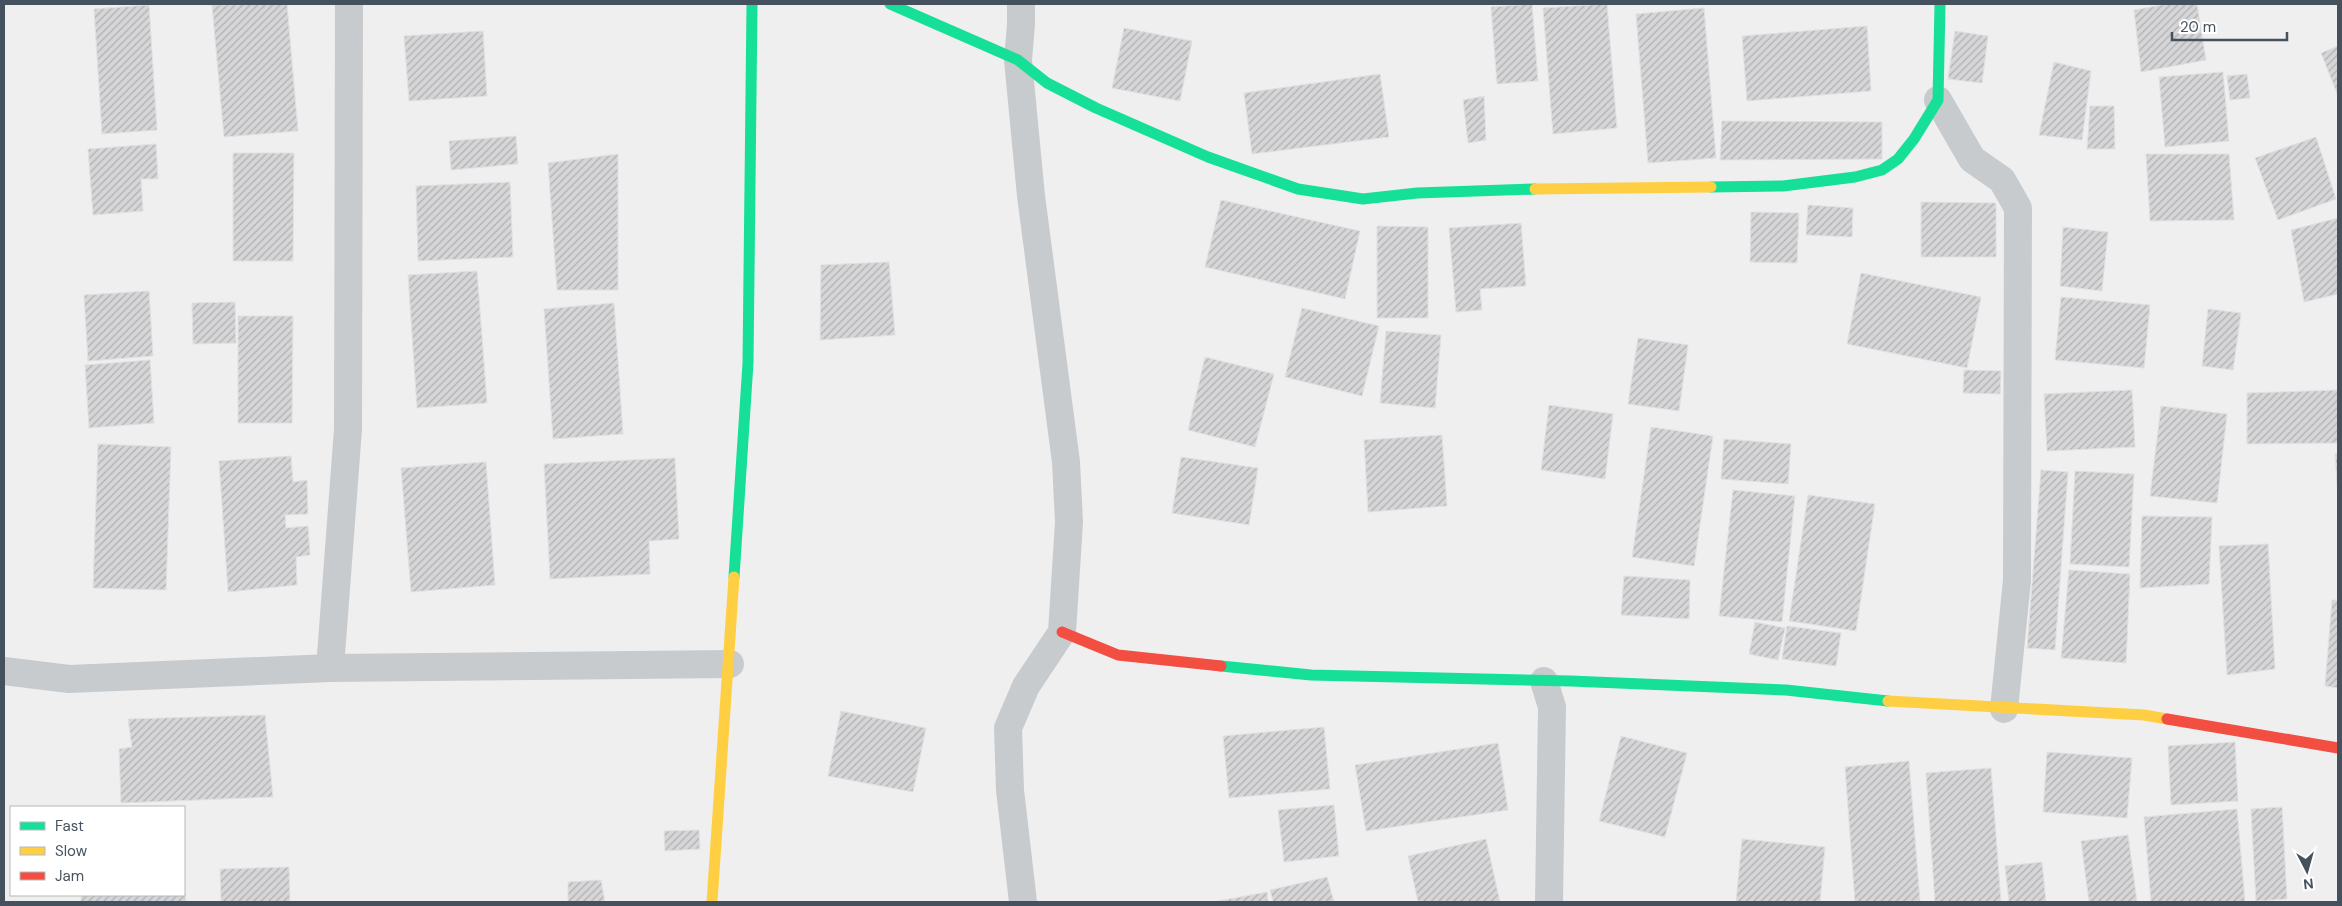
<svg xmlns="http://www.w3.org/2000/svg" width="2342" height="906" viewBox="0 0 2342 906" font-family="'DM Sans',sans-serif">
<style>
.building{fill:url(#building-hatch);stroke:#e1e1e2}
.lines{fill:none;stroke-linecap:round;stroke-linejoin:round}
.street{stroke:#c8cbce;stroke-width:28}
.fast{stroke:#16e098;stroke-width:11}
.slow{stroke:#ffcf43;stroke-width:11}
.jam{stroke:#f24e42;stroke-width:11}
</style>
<defs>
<pattern id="building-hatch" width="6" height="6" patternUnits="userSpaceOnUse" patternTransform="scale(1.25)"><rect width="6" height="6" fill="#d6d6d8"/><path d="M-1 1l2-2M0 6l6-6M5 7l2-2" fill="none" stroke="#afb0b2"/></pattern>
</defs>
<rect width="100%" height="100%" fill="#f0efef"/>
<g class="building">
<polygon points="287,4 298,131 224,137 212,5"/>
<polygon points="1532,4 1538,81 1497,84 1491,7"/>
<polygon points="1607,4 1617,128 1553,134 1543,8"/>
<polygon points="2167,4 2197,4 2206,60 2141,72 2134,10"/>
<polygon points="149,5 157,130 102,134 94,9"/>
<polygon points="1704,8 1716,158 1648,163 1636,14"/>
<polygon points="1867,26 1871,91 1747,101 1742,36"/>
<polygon points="1124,28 1192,41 1180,101 1112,88"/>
<polygon points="483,31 487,96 409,101 404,36"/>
<polygon points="1955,31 1988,36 1982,83 1948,79"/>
<polygon points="2338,46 2338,96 2321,53"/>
<polygon points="2054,62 2091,71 2082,140 2039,135"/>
<polygon points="2223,72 2229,141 2165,147 2159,77"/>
<polygon points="1380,74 1389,137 1252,154 1244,93"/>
<polygon points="2247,74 2250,98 2230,100 2227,76"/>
<polygon points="1484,96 1486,140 1468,143 1463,100"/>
<polygon points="2090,106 2114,106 2115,149 2087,149"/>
<polygon points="1722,121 1882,122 1882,159 1720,160"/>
<polygon points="516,136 518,164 451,170 449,141"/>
<polygon points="2316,137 2336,199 2278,220 2255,158"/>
<polygon points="156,144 158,179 141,179 143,211 93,215 88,149"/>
<polygon points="233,153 294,153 293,261 233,261"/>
<polygon points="618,154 618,290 557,290 548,163"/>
<polygon points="2146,154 2229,154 2234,220 2150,221"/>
<polygon points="510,182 513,257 418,261 416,186"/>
<polygon points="1221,200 1360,231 1345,299 1205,267"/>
<polygon points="1921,202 1996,203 1996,257 1921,257"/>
<polygon points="1808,205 1853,208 1852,237 1806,235"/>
<polygon points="1751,212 1799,213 1797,263 1750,262"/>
<polygon points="2338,218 2338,294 2304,302 2291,230"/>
<polygon points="1521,223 1526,286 1480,289 1482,310 1456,312 1449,228"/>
<polygon points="1377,226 1428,227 1428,318 1377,318"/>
<polygon points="2063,227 2108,232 2102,291 2060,286"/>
<polygon points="889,262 895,335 820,340 821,265"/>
<polygon points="477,271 487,403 417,408 408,275"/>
<polygon points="1861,273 1981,297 1967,368 1847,344"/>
<polygon points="149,291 153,356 88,361 84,295"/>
<polygon points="2061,297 2150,305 2144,368 2055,360"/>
<polygon points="235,302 236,343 193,344 192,303"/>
<polygon points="614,303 623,434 553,439 544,309"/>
<polygon points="1302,308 1379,326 1362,396 1285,377"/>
<polygon points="2208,309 2241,313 2233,370 2202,366"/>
<polygon points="238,316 293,316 292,423 238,423"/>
<polygon points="1386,331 1441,335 1435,408 1380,403"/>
<polygon points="1638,338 1688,345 1679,411 1628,404"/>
<polygon points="1205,357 1274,374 1255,447 1188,430"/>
<polygon points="150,360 154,423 89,428 85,365"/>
<polygon points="1964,370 2001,371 2000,394 1963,393"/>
<polygon points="2132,390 2135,447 2047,451 2044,394"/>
<polygon points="2338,390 2338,443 2247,444 2247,393"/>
<polygon points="1549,405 1613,414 1605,479 1541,470"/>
<polygon points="2161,406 2227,414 2217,503 2150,496"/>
<polygon points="1651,427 1713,436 1694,566 1632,557"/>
<polygon points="1442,435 1447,506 1368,512 1364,440"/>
<polygon points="1724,439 1791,444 1788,484 1721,479"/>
<polygon points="98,444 171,447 166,590 93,588"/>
<polygon points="2335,454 2338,454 2338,499"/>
<polygon points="291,456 293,482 307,480 308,514 285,515 286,528 308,526 310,555 296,557 297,585 228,592 219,461"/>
<polygon points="1181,457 1258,468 1249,525 1172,513"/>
<polygon points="675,458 679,539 649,541 650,574 550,579 544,464"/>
<polygon points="486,462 495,585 411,592 401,468"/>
<polygon points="2041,470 2068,472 2055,650 2027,648"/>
<polygon points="2075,471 2134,474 2129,567 2070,564"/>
<polygon points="1733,490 1795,496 1782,622 1719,616"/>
<polygon points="1808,495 1875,504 1856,631 1789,621"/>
<polygon points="2142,516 2212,517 2209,584 2140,588"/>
<polygon points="2268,544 2275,669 2227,675 2219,546"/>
<polygon points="2069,570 2130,574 2126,663 2061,658"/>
<polygon points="1624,576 1690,580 1689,619 1621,615"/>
<polygon points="2332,600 2338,600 2338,688 2325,686"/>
<polygon points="1755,622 1785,628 1778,660 1749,654"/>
<polygon points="1787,626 1841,633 1836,666 1782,659"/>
<polygon points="841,711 926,728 913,792 828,776"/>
<polygon points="265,715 273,797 121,803 119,749 132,747 128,719"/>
<polygon points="1324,727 1330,789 1229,798 1223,736"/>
<polygon points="1621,736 1687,753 1665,837 1599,821"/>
<polygon points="2235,742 2238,801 2171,805 2168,746"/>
<polygon points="1498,743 1508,810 1366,831 1355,765"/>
<polygon points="2047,752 2132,758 2127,818 2043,812"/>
<polygon points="1909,761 1920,901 1855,902 1845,767"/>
<polygon points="1991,768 2001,902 1935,902 1926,773"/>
<polygon points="1334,805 1339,856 1284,862 1278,810"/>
<polygon points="2282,807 2287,899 2256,901 2251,809"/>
<polygon points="2237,809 2245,902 2151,902 2144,817"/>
<polygon points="699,830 700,849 665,851 664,831"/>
<polygon points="2128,835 2137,902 2089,902 2081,841"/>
<polygon points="1486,839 1500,902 1418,902 1408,856"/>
<polygon points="1742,839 1825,847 1820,902 1736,902"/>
<polygon points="2042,862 2046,902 2009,902 2005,866"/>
<polygon points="289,867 290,902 221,902 220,869"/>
<polygon points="1327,877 1334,902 1273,902 1270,890"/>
<polygon points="601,880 605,902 568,902 568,882"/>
<polygon points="184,886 186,902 81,902 81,895 184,895"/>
<polygon points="1267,892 1268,902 1213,902"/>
</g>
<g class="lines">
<g class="street">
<polyline points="1021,4 1021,24 1018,60 1031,196 1066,462 1069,522 1062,632 1026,686 1008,728 1010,790 1023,902"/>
<polyline points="1938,100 1972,159 2002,180 2018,208 2017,580 2004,709"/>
<polyline points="330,668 348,429 349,4"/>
<polyline points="4,671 69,679 330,668 730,664"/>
<polyline points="1544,681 1552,707 1549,902"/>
</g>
<g class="fast">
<polyline points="890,4 1018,60 1047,83 1096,108 1208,157 1298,189 1363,199 1417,193 1535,189"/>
<polyline points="1711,187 1783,186 1855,177 1882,170 1898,159 1914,139 1938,100 1940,4"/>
<polyline points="734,577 748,363 752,4"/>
<polyline points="1221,666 1311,675 1571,681 1786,690 1888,701"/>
</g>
<g class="slow">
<polyline points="1535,189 1711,187"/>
<polyline points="1888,701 2144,715 2167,719"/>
<polyline points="712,902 734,577"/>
</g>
<g class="jam">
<polyline points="1062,632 1118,655 1221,666"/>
<polyline points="2167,719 2338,748"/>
</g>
</g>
<rect width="2342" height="906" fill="none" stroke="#45525d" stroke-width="10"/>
<rect x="10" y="806" width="175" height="90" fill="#ffffff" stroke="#b5babe"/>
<rect x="20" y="822" width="25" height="8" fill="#16e098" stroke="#b5babe"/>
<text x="55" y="831" font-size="15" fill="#45525d">Fast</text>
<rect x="20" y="847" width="25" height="8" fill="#ffcf43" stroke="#b5babe"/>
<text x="55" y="856" font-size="15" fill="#45525d">Slow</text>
<rect x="20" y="872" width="25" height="8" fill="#f24e42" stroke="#b5babe"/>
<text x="55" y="881" font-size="15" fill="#45525d">Jam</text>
<g transform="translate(2307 871) rotate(174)" stroke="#ffffff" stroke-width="4" paint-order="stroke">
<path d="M0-4L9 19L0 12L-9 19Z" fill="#45525d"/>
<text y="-8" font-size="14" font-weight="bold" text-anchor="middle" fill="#45525d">N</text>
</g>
<path d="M2172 32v8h115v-8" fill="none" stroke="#45525d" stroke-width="2.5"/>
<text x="2180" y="32" font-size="15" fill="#45525d" stroke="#ffffff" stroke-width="4" paint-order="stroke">20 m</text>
</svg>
